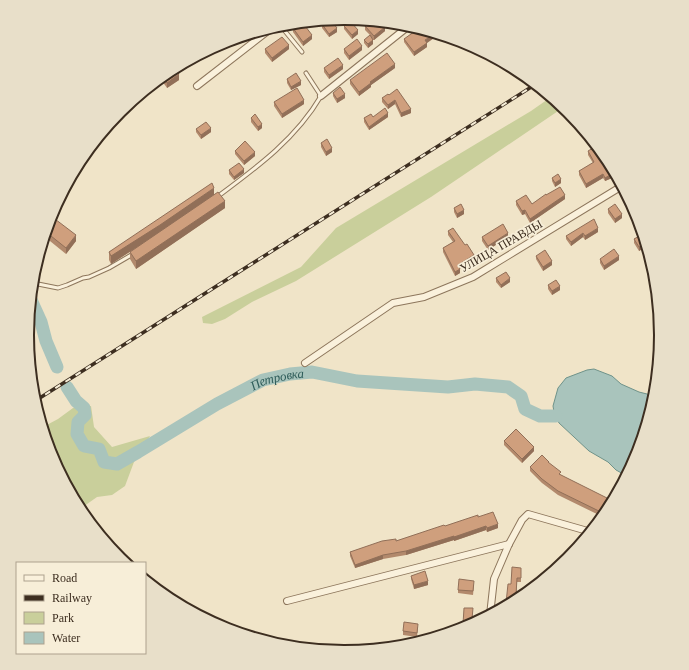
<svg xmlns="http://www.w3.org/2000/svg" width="689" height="670" viewBox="0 0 689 670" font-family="'Times New Roman',serif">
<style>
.green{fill:#c9cf9b}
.water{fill:#a9c4bc;stroke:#6f938a}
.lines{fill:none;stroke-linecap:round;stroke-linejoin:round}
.river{stroke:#a9c4bc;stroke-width:13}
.service-casing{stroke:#8d765c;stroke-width:5}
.minor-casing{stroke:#8d765c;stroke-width:8}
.service{stroke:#faf1dc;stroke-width:3}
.minor{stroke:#faf1dc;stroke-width:6}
.rail-casing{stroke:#3d2e20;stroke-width:3.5}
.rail{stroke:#f7eed8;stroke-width:2;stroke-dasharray:6;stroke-linecap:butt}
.wall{fill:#b2896c}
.shaded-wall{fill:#916f58}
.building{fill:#cf9f7d;stroke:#916f58}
.labels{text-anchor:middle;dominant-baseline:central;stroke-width:3.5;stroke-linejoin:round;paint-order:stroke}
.street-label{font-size:12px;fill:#3d2e20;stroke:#f7eed8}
.water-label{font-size:13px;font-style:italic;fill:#2f5d5a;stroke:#f7eed8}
.rim{fill:none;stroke:#3d2e20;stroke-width:2}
</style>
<rect width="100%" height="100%" fill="#f0e4c8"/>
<g class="green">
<polygon points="551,97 564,107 431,197 296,281 252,302 225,319 212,324 203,323 202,317 301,267 336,228 531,111"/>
<polygon points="91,406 94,427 112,447 150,436 134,462 125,486 112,495 97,497 80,509 52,456 43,427 58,419 73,408"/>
</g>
<polygon class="water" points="594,369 612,376 621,384 639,392 655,396 637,457 627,476 616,470 608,462 589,451 559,423 554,412 553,406 558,388 566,378 587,370"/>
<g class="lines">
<g class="river">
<polyline points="31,300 41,322 46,341 57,367"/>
<path id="s1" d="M67,387l9,14 8,7 1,7 -7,7 -1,12 7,12 15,3 5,13 13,2 21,-12 79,-48 46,-24 27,-6 22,-2 45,9 91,6 27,-3 33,3 13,9 4,13 15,7h16"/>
</g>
<defs>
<g id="service">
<polyline points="280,25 302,52"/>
<path d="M217,197c39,-29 79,-58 104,-101l-15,-23"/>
<polyline points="33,283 58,288 67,285 83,278 89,277 109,268 133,254"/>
</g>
<g id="minor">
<polyline points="197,86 273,27"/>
<polyline points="321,96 410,25"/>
<polyline points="305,363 393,303 424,297 473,277 622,186"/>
<polyline points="287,601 509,544"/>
<polyline points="490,615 494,579 509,544 522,520 528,514 591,532"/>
</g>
</defs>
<use href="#service" class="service-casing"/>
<use href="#minor" class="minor-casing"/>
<use href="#service" class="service"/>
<use href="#minor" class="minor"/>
<defs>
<polyline id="rail" points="35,401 536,84"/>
</defs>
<use href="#rail" class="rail-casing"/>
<use href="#rail" class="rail"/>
</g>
<g class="wall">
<polygon points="330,19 337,32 329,37 322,28 322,24 327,21 326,20"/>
<polygon points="344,26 358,34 352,39 344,29"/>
<polygon points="365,26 385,31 374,40 373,40 373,44 368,48 364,43 364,40 370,35 365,30"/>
<polygon points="293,28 312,39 303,46 293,32"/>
<polygon points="420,32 427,43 427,47 414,56 404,42 404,39"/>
<polygon points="265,49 289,49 272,62 265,53"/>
<polygon points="344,49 362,50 349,60 344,53"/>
<polygon points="324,68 343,69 329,79 324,72"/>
<polygon points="395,68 371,85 371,87 359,96 350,84 350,80"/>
<polygon points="169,71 179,80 167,88 160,78"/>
<polygon points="287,79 301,85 291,90 287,83"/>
<polygon points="333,93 345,98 337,103 333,96"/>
<polygon points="389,95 411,113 401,117 395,104 388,109 382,102 382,98"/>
<polygon points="274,102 304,104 282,118 274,106"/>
<polygon points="373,117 388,117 369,130 364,122 364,118"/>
<polygon points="251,118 262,128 258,131 251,122"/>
<polygon points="196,129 211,132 201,139 196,132"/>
<polygon points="321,143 332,152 326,156 321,147"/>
<polygon points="235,151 255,156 244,165 235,154"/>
<polygon points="588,151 601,161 611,173 612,178 605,181 603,178 586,188 579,175 579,171 593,163 588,155"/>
<polygon points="229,170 244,173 234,180 229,174"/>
<polygon points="552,178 561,183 555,187 552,181"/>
<polygon points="214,195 225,208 136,269 130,259 130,252 139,246 111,264 109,260 109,252"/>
<polygon points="546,195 565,199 530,223 525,214 522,215 516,205 516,201 532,204"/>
<polygon points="454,208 464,214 457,218 454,212"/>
<polygon points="608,209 622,218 615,223 608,213"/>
<polygon points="51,216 76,241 66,254 45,237"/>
<polygon points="448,231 474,259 459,268 460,273 455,276 443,252 443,248 453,242 448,235"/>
<polygon points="598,232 585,240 583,237 571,246 566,239 566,236"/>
<polygon points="643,234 647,246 639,251 634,243 634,239"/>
<polygon points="482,237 508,237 488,250 482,241"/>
<polygon points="536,256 552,265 543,271 536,259"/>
<polygon points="600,259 619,260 604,270 600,263"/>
<polygon points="496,278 510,282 501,288 496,282"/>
<polygon points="548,285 560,290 552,295 548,289"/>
<polygon points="504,441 534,451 522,463 504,445"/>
<polygon points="549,463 561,475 608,511 603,517 558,495 542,483 530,471 530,467"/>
<polygon points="478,517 498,528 487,532 486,530 454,541 454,540 406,555 383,559 355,568 350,556 350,552 396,541 445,526"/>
<polygon points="521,568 521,582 517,582 516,598 515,598 506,603 511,584"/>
<polygon points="411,576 428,585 414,589 411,579"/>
<polygon points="474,585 473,595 458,593 458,590"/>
<polygon points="418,627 417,637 403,635 403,631"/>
</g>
<g class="shaded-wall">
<polygon points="385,27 385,31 374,40 374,36"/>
<polygon points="337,28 337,32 329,37 329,34"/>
<polygon points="358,30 358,34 352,39 352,35"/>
<polygon points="436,33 440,34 427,43 427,47 414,56 414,52 425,40"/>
<polygon points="312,35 312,39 303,46 303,42"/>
<polygon points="373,40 373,44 368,48 368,44"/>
<polygon points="289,45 289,49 272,62 272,58"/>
<polygon points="362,46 362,50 349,60 349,56"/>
<polygon points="395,64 395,68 371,85 371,87 359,96 359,92 370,82"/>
<polygon points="343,65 343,69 329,79 329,75"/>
<polygon points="179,74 179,80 167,88 167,83"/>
<polygon points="301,81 301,85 291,90 291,87"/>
<polygon points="345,94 345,98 337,103 337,99"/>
<polygon points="304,100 304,104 282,118 282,114"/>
<polygon points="395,100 395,104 388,109 388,105"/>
<polygon points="411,109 411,113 401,117 401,113"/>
<polygon points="388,113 388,117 369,130 369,127"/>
<polygon points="262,124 262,128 258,131 258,127"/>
<polygon points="211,128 211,132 201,139 201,135"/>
<polygon points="332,148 332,152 326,156 326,152"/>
<polygon points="255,152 255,156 244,165 244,161"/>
<polygon points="613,168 615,171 610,174 610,171"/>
<polygon points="244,169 244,173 234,180 234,177"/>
<polygon points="603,174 603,178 586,188 586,184"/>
<polygon points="612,174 612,178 605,181 605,178"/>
<polygon points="561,179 561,183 555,187 555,183"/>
<polygon points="214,188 214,195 160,232 111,264 111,256"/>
<polygon points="565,195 565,199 530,223 530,219"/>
<polygon points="225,201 225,208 136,269 136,261"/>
<polygon points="464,210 464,214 457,218 457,214"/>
<polygon points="525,210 525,214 522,215 522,211"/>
<polygon points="622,214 622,218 615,223 615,219"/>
<polygon points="598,228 598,232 585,240 585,236"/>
<polygon points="508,233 508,237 488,250 488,246"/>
<polygon points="583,233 583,237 571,246 571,242"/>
<polygon points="76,235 76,241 66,254 66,248"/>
<polygon points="646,243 647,246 639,251 639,247"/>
<polygon points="474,255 474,259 458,268 458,265"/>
<polygon points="619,256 619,260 604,270 604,266"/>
<polygon points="552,261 552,265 543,271 543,267"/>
<polygon points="460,269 460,273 455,276 455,272"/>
<polygon points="510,278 510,282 501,288 501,285"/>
<polygon points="560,286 560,290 552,295 552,291"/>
<polygon points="534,447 534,451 522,463 522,459"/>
<polygon points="498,524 498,528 487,532 487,528"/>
<polygon points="486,526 486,530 454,541 454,537"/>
<polygon points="454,536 454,540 406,555 406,551"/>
<polygon points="383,555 383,559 355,568 355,565"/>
<polygon points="428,581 428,585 414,589 414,585"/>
</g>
<g class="building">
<polygon points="330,19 337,28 329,34 322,24 329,20"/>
<polygon points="350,21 358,30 352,35 344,26"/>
<polygon points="371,21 381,22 385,27 374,36 365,26"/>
<polygon points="300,22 302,22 312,35 303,42 293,28"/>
<polygon points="418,29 420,32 424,29 436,33 425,40 427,43 414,52 404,39"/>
<polygon points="370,35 373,40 368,44 364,40"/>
<polygon points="282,37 289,45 272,58 265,49"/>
<polygon points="357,39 362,46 349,56 344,49"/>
<polygon points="387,53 395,64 370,82 371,83 359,92 350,80"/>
<polygon points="338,58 343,65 329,75 324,68"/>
<polygon points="175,68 179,74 167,83 163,76 169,71"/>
<polygon points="296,73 301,81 291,87 287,79"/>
<polygon points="340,87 345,94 337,99 333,93"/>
<polygon points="297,88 304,100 282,114 274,102"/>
<polygon points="397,89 411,109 401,113 395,100 388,105 382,98 388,94 389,95"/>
<polygon points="385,108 388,113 369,127 364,118 371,114 373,117"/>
<polygon points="255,114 262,124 258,127 251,118"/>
<polygon points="206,122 211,128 201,135 196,129"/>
<polygon points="327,139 332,148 326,152 321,143"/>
<polygon points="245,141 255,152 244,161 235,151"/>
<polygon points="593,148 601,161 607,157 613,168 610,171 612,174 605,178 603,174 586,184 579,171 594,162 588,151"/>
<polygon points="239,163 244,169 234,177 229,170"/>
<polygon points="558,174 561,179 555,183 552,178"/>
<polygon points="212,183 214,188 160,225 111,256 109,252"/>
<polygon points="560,187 565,195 530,219 525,210 522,211 516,201 526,195 532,204 546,194 546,195"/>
<polygon points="218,192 225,201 136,261 130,252"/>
<polygon points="461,204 464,210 457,214 454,208"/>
<polygon points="615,204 622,214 615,219 608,209"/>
<polygon points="51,216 76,235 66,248 46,232"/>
<polygon points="594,219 598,228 585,236 583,233 571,242 566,236"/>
<polygon points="503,224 508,233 488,246 482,237"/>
<polygon points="453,228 465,245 467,244 474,255 458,265 460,269 455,272 443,248 455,241 448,231"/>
<polygon points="643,234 646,243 639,247 634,239"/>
<polygon points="614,249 619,256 604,266 600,259"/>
<polygon points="545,250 552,261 543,267 536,256"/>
<polygon points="506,272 510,278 501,285 496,278"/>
<polygon points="556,280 560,286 552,291 548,285"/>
<polygon points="516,429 534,447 522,459 504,441"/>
<polygon points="542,455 549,462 548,462 561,472 559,474 613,501 608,511 605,514 558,491 542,479 530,467"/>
<polygon points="493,512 498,524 487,528 486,526 454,537 454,536 406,551 383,555 355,565 350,552 382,541 396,539 396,541 444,525 445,526 478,515 478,517"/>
<polygon points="512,567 521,568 521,578 517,578 516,595 515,595 515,602 505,607 505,603 506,603 508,584 511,584"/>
<polygon points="425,571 428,581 414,585 411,576"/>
<polygon points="459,579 474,581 473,591 458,590"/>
<polygon points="464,608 473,608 472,619 471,619 471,625 466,628 461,629 461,623 463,624"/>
<polygon points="404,622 418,624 417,633 403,631"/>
</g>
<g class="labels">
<g class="street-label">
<text transform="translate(501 246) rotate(-30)">УЛИЦА ПРАВДЫ</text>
</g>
<g class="water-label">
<text stroke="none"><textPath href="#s1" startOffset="295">Петровка</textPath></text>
</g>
</g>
<path d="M0 0H689V670H0ZM34 335a310 310 0 1 1 620 0a310 310 0 1 1-620 0Z" fill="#e8dfc9" fill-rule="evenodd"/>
<path class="rim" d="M34 335a310 310 0 1 1 620 0a310 310 0 1 1-620 0Z"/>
<rect x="16" y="562" width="130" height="92" fill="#f7eed8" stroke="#ada18e"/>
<rect x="24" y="575" width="20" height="6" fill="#faf1dc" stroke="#ada18e"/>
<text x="52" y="582" font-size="12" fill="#3d2e20">Road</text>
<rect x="24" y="595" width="20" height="6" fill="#3d2e20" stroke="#ada18e"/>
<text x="52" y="602" font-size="12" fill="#3d2e20">Railway</text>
<rect x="24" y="612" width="20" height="12" fill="#c9cf9b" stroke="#ada18e"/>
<text x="52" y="622" font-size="12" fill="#3d2e20">Park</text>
<rect x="24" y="632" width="20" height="12" fill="#a9c4bc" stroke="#ada18e"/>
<text x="52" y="642" font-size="12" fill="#3d2e20">Water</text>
</svg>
